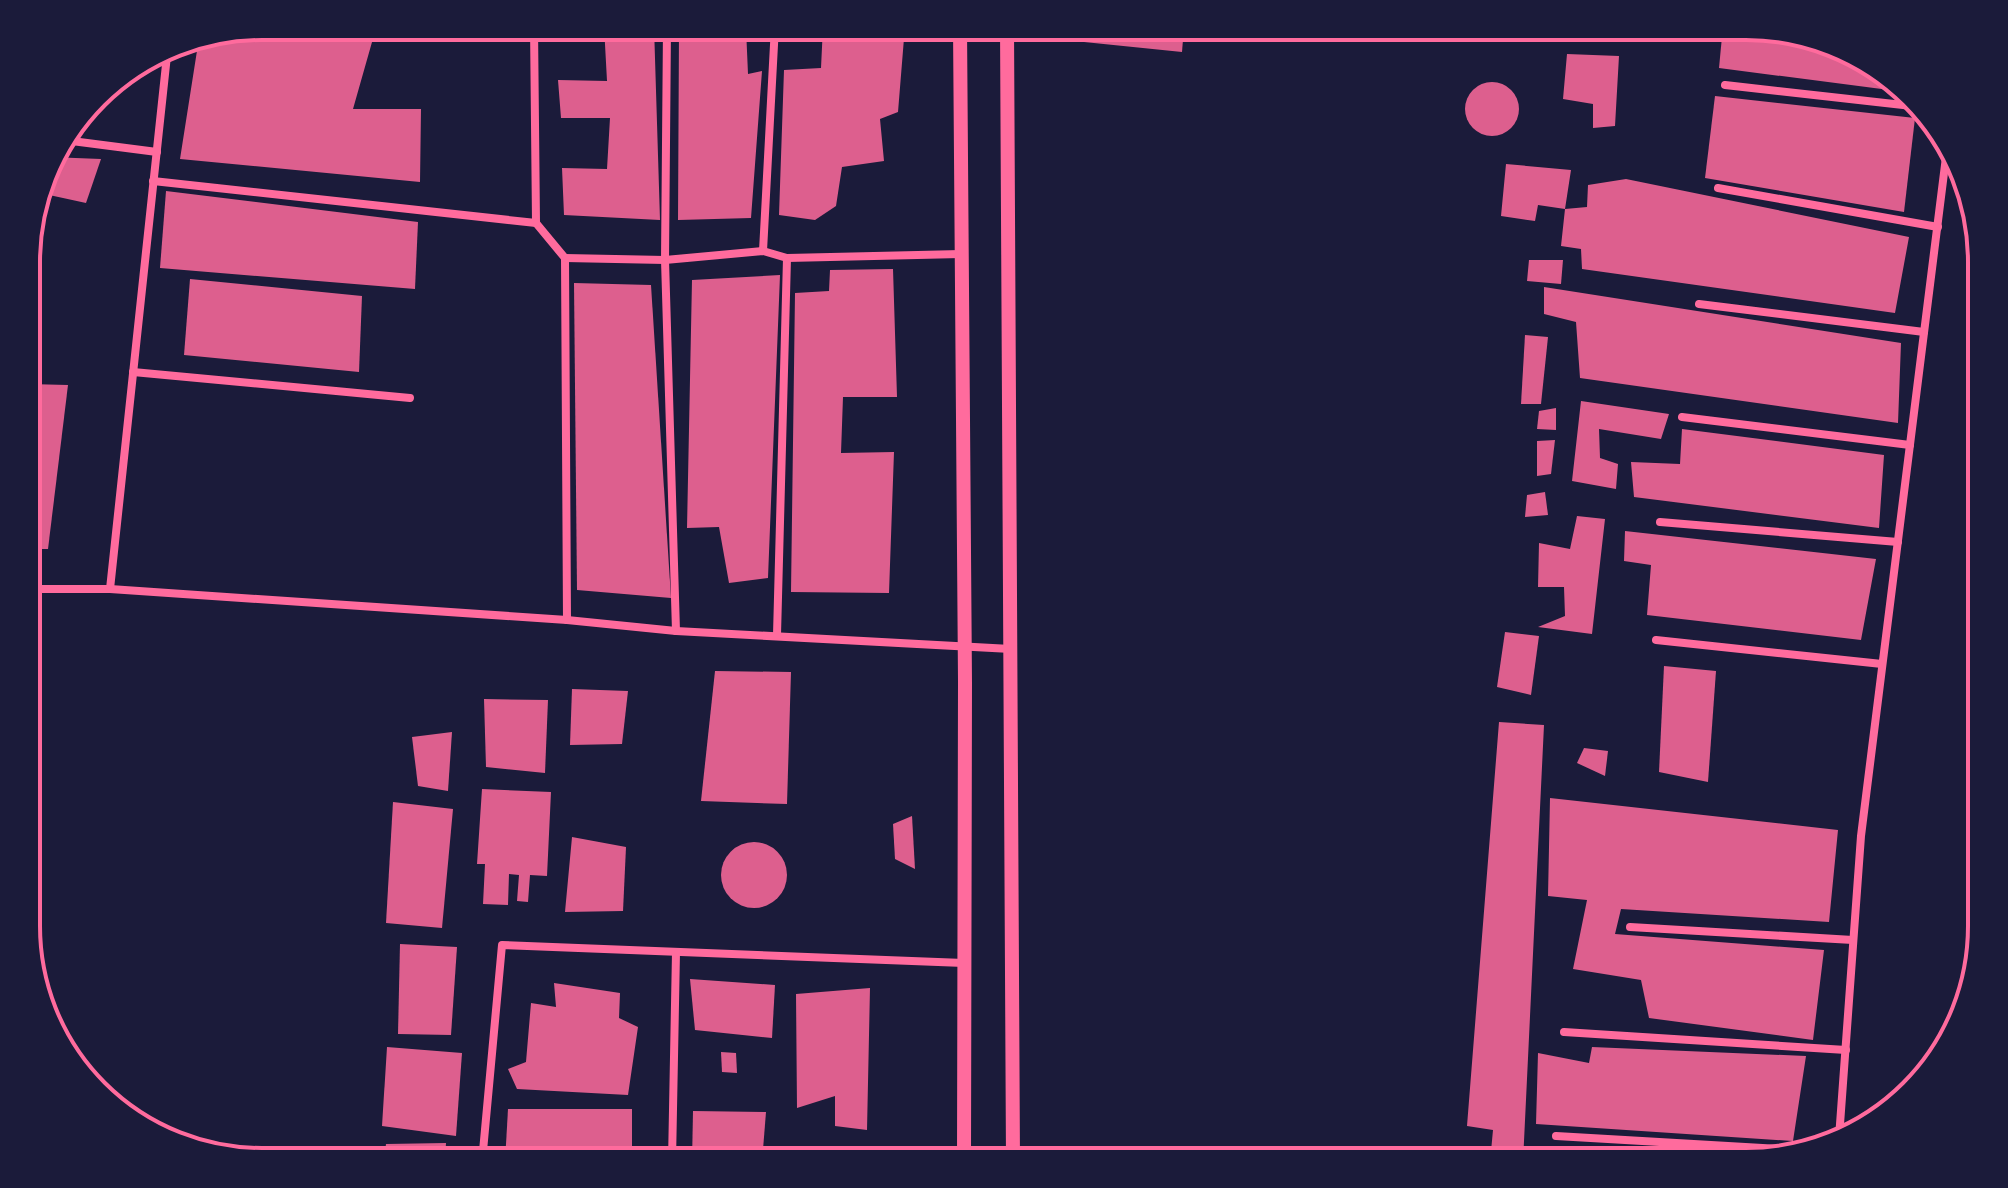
<svg xmlns="http://www.w3.org/2000/svg" width="2008" height="1188" viewBox="0 0 2008 1188" font-family="'Exo 2',sans-serif">
<style>
.building{fill:#dd5f8e}
.lines{fill:none;stroke-linecap:round;stroke-linejoin:round}
.minor{stroke:#ff6b9d;stroke-width:8}
.tertiary{stroke:#ff6b9d;stroke-width:14}
.rim{fill:none;stroke:#ff6b9d;stroke-width:4}
</style>
<rect width="100%" height="100%" fill="#1b1b3a"/>
<g class="building">
<polygon points="262,26 376,28 353,109 421,109 420,182 180,159 199,38"/>
<polygon points="604,26 654,26 660,220 564,215 562,168 607,169 610,118 561,118 558,80 607,81"/>
<polygon points="823,26 905,26 898,112 880,119 884,161 842,167 836,206 815,220 779,215 784,70 821,68"/>
<polygon points="1087,26 1184,27 1182,52 1084,42"/>
<polygon points="1723,26 1747,26 1865,58 1897,91 1719,68"/>
<polygon points="746,28 748,74 762,71 751,218 678,220 679,29"/>
<polygon points="1567,54 1619,56 1615,126 1593,128 1593,104 1563,99"/>
<circle cx="1492" cy="109" r="27"/>
<polygon points="110,82 108,102 93,102 106,85"/>
<polygon points="1715,96 1915,118 1904,212 1705,178"/>
<polygon points="50,157 101,159 86,203 40,193"/>
<polygon points="1506,164 1571,170 1565,209 1538,205 1535,221 1501,216"/>
<polygon points="1626,179 1909,237 1895,313 1582,269 1581,249 1561,246 1565,209 1587,207 1588,185"/>
<polygon points="166,191 418,222 415,289 160,268"/>
<polygon points="1529,260 1563,260 1561,284 1527,281"/>
<polygon points="893,269 897,397 843,397 841,453 894,452 889,593 791,592 795,293 829,291 830,270"/>
<polygon points="780,275 768,578 729,583 719,527 687,528 692,280"/>
<polygon points="190,279 362,296 359,372 184,355"/>
<polygon points="574,283 651,285 671,598 577,590"/>
<polygon points="1544,287 1901,343 1898,423 1580,378 1576,322 1544,314"/>
<polygon points="1525,335 1548,337 1541,404 1521,404"/>
<polygon points="28,384 68,385 48,549 28,549"/>
<polygon points="1581,401 1669,414 1661,439 1599,429 1600,458 1618,464 1616,489 1572,481"/>
<polygon points="1556,408 1556,430 1537,429 1539,411"/>
<polygon points="1682,429 1884,455 1879,528 1634,497 1631,462 1680,464"/>
<polygon points="1555,440 1551,474 1537,476 1537,441"/>
<polygon points="1545,492 1548,515 1525,517 1527,495"/>
<polygon points="1577,516 1605,519 1592,634 1538,627 1565,616 1564,587 1538,587 1539,543 1570,549"/>
<polygon points="1625,531 1876,559 1861,640 1647,615 1651,565 1624,561"/>
<polygon points="1505,632 1539,636 1531,695 1497,687"/>
<polygon points="1664,666 1716,671 1708,782 1659,772"/>
<polygon points="715,671 791,672 787,804 701,801"/>
<polygon points="572,689 628,691 622,744 570,745"/>
<polygon points="484,699 548,700 545,773 486,767"/>
<polygon points="1499,722 1544,725 1523,1162 1490,1162 1493,1130 1467,1126"/>
<polygon points="452,732 448,791 418,786 412,737"/>
<polygon points="1584,748 1608,751 1605,776 1577,763"/>
<polygon points="482,789 551,792 547,876 530,875 528,902 517,901 519,875 509,874 508,905 483,904 485,864 477,864"/>
<polygon points="1550,798 1838,830 1829,922 1621,909 1615,934 1824,950 1813,1040 1649,1018 1641,980 1573,969 1587,900 1548,896"/>
<polygon points="393,802 453,809 442,928 386,923"/>
<polygon points="912,816 915,869 895,859 893,824"/>
<polygon points="572,837 626,847 623,911 565,912"/>
<circle cx="754" cy="875" r="33"/>
<polygon points="400,944 457,947 451,1035 398,1034"/>
<polygon points="690,979 775,985 772,1038 695,1030"/>
<polygon points="554,983 620,993 619,1018 638,1027 628,1095 517,1089 508,1069 526,1062 531,1003 556,1007"/>
<polygon points="870,988 867,1130 835,1126 835,1096 797,1108 796,994"/>
<polygon points="387,1047 462,1053 456,1136 382,1126"/>
<polygon points="1592,1047 1806,1056 1793,1141 1536,1124 1538,1053 1589,1063"/>
<polygon points="721,1052 736,1053 737,1073 722,1072"/>
<polygon points="508,1109 632,1109 632,1162 505,1162"/>
<polygon points="693,1111 766,1112 762,1162 692,1162"/>
<polygon points="446,1143 445,1162 384,1162 386,1144"/>
<polygon points="1540,1151 1771,1158 1761,1162 1539,1162"/>
<polygon points="871,1152 869,1162 784,1162 784,1154"/>
</g>
<g class="lines">
<g class="minor">
<polyline points="534,26 536,223 565,258 567,620"/>
<polyline points="667,26 665,260 676,631"/>
<polyline points="1725,85 1912,106"/>
<polyline points="64,140 157,152"/>
<polyline points="153,181 536,223"/>
<polyline points="1718,188 1938,227"/>
<polyline points="763,251 775,26"/>
<polyline points="565,258 665,260 763,251 787,258 961,254"/>
<polyline points="1699,304 1924,332"/>
<polyline points="133,372 410,398"/>
<polyline points="1682,417 1910,445"/>
<polyline points="1660,522 1898,542"/>
<polyline points="28,589 110,589 567,620 676,631 1011,649"/>
<polyline points="110,589 168,46"/>
<polyline points="777,635 787,258"/>
<polyline points="1656,640 1882,664"/>
<polyline points="1630,927 1853,940"/>
<polyline points="1564,1032 1846,1050"/>
<polyline points="1556,1136 1799,1150"/>
<polyline points="1839,1138 1861,836 1948,141"/>
<polyline points="482,1162 502,945 964,963"/>
<polyline points="672,1162 676,952"/>
</g>
<g class="tertiary">
<polyline points="960,26 965,682 964,1162"/>
<polyline points="1007,26 1013,1162"/>
</g>
</g>
<path d="M0 0H2008V1188H0ZM262 40H1746A222 222 0 0 1 1968 262V926A222 222 0 0 1 1746 1148H262A222 222 0 0 1 40 926V262A222 222 0 0 1 262 40Z" fill="#1b1b3a" fill-rule="evenodd"/>
<path class="rim" d="M262 40H1746A222 222 0 0 1 1968 262V926A222 222 0 0 1 1746 1148H262A222 222 0 0 1 40 926V262A222 222 0 0 1 262 40Z"/>
</svg>
